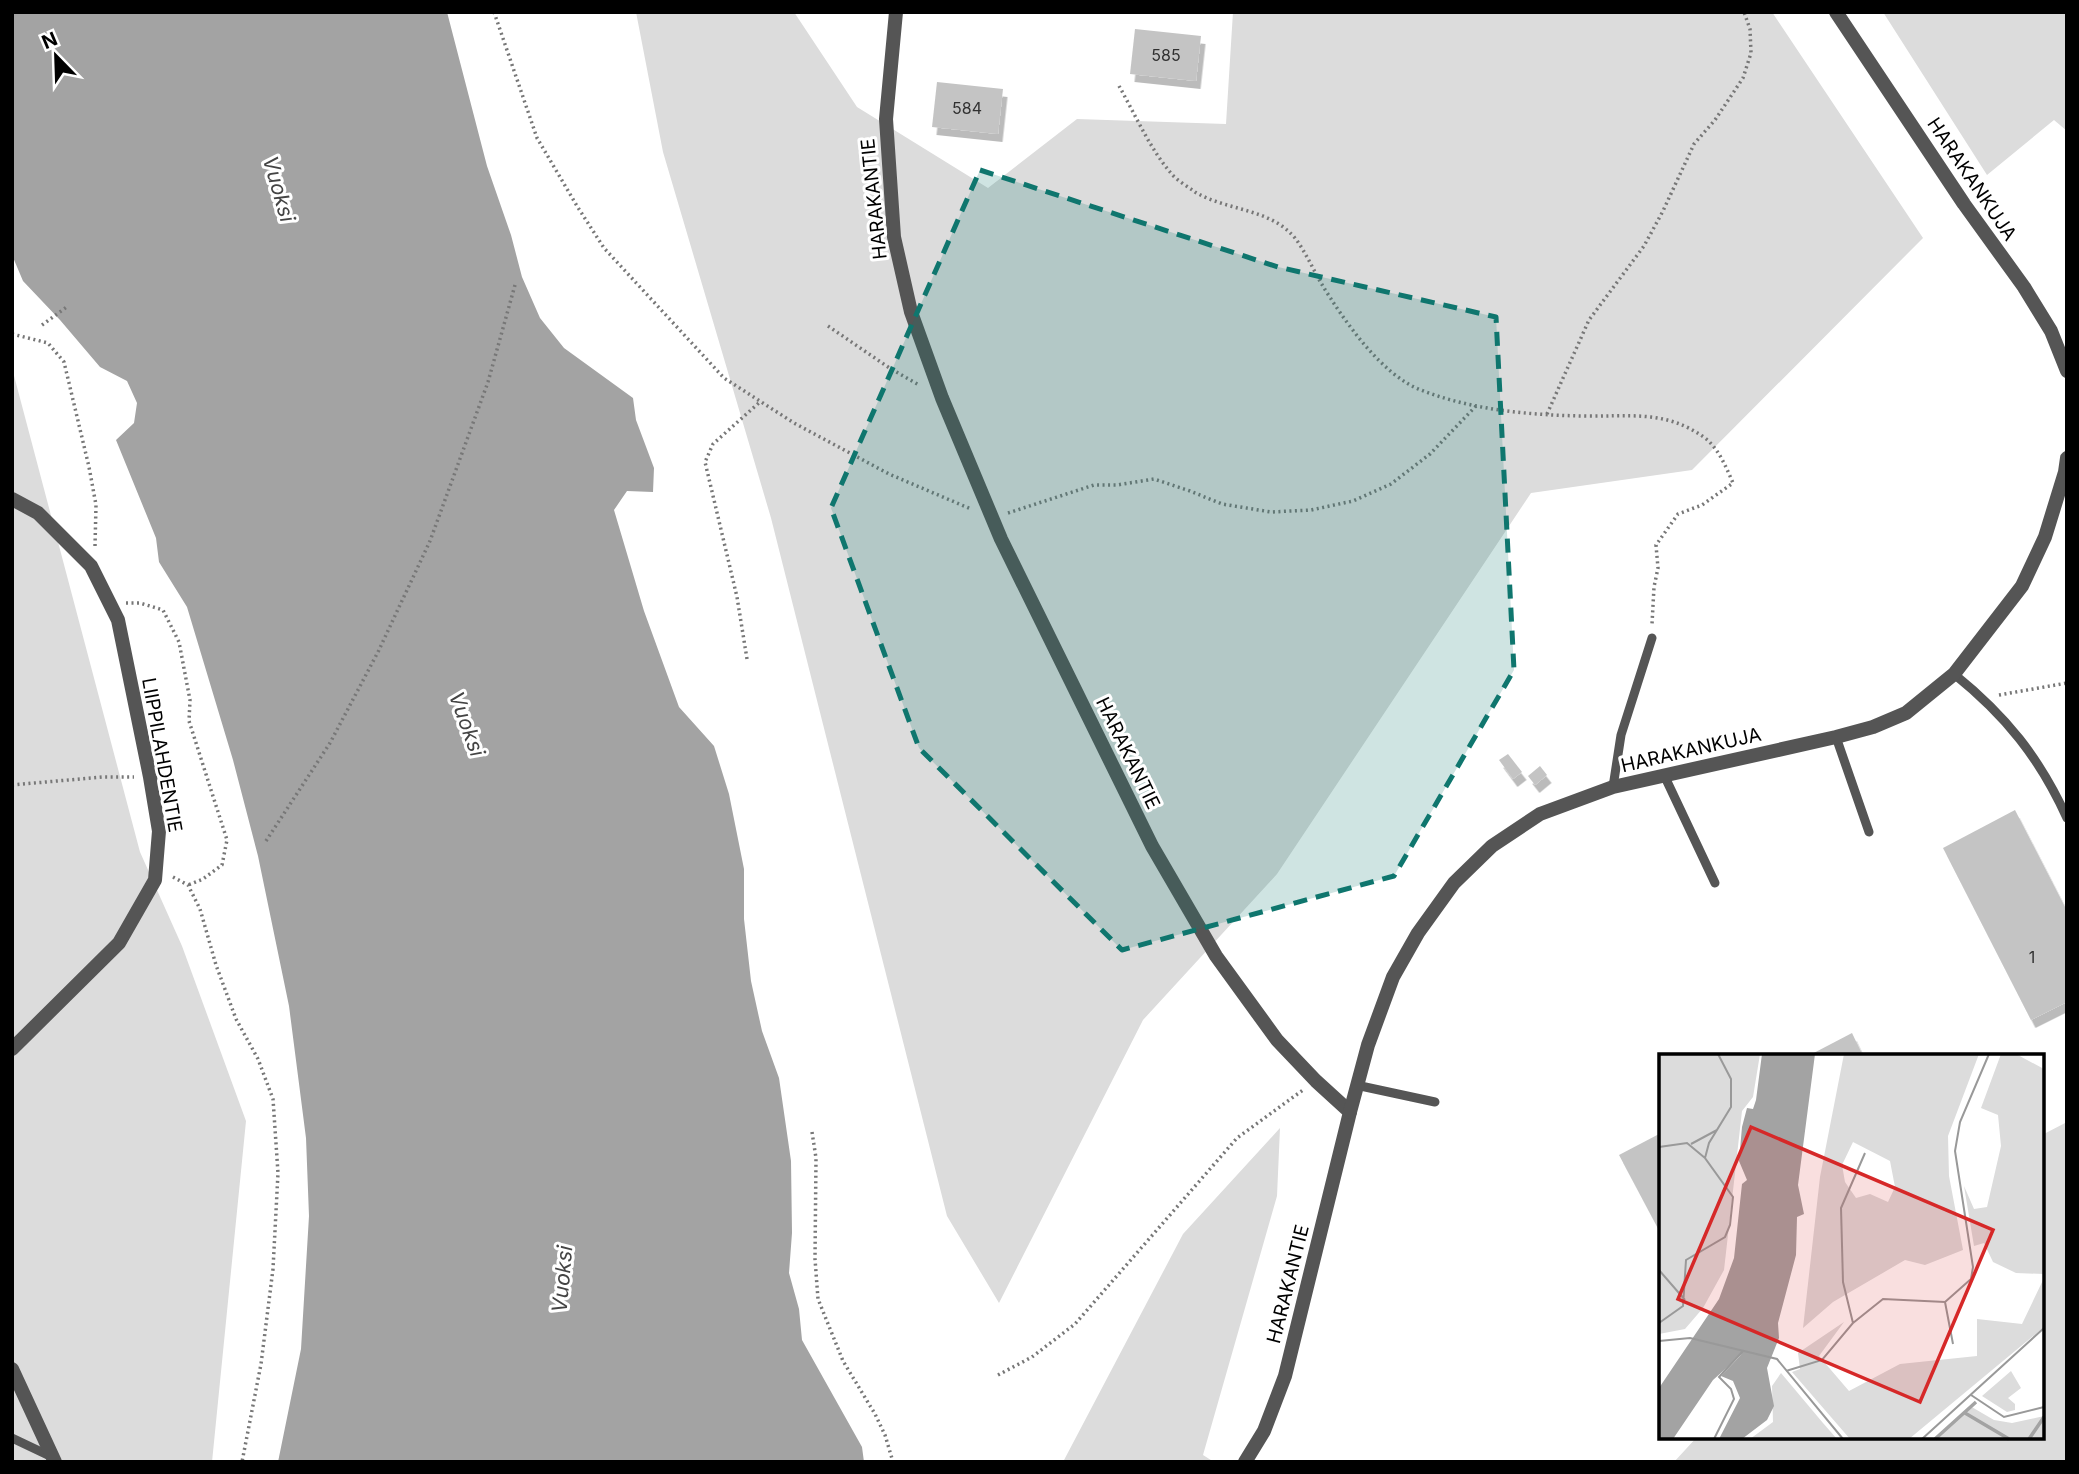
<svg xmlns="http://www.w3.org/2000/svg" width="2079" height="1474" viewBox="0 0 2079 1474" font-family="Inter,sans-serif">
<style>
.green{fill:#dcdcdc}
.water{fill:#a3a3a3}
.building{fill:#c4c4c4;filter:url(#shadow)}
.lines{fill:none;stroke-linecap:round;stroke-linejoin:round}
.path{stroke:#777;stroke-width:3.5;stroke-dasharray:2 3.5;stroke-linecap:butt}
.lane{stroke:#555;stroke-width:9}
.street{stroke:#555;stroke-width:14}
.marked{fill:#0f766e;fill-opacity:0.2;stroke:#0f766e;stroke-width:5;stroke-dasharray:14 9;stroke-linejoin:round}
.labels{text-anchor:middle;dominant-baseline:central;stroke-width:6;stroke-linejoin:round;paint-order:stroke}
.number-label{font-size:16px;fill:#313131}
.street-label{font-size:19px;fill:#000;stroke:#fff}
.water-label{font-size:21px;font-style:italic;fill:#444;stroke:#fff}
.inset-river{fill:none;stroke:#a3a3a3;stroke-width:3.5}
.inset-road{fill:none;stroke:#999;stroke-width:2}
.view{fill:#d62828;fill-opacity:0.15;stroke:#d62828;stroke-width:3.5}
.inset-edge{fill:none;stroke:#000;stroke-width:3.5}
</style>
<defs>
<filter id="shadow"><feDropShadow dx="4.5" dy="8" stdDeviation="0" flood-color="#0004"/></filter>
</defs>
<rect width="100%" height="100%" fill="#fff"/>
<g class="green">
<polygon points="636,12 794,12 857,107 988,188 1077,119 1226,124 1233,12 1772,12 1923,238 1692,470 1531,493 1277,874 1143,1020 999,1303 947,1216 771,518 663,152"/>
<polygon points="1883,12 2067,12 2067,131 2054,120 1987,175"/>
<polygon points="12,368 140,852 182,946 246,1121 212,1462 12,1462"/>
<polygon points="2067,1122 2067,1462 1674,1462 1697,1437 2042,1437 2042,1135"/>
<polygon points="1280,1128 1277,1196 1203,1455 1214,1462 1063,1462 1183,1234"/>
</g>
<polygon class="water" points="12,12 447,12 487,166 511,235 522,277 540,318 564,348 633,398 636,420 654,468 653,492 627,491 614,510 644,611 679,707 714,746 729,794 744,869 744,919 751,981 762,1031 779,1078 791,1161 792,1233 789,1273 799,1309 802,1340 862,1447 864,1462 278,1462 301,1349 309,1216 306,1138 289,1006 258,856 233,760 187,607 159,562 156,538 116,440 134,423 137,403 127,381 100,367 60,320 23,281 12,255"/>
<g class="building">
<polygon points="1135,29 1201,36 1196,81 1130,74"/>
<polygon points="937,82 1003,89 998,134 932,127"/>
<polygon points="1508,754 1522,772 1513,779 1499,760"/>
<polygon points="1540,766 1547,775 1535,785 1528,776"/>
<polygon points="2015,810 2067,911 2067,1002 2031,1020 1943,848"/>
<polygon points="1852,1033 1863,1056 1808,1056"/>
<polygon points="1661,1133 1661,1234 1619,1155"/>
</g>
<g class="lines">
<g class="path">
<polyline points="494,12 537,138 577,206 604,248 724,378 794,423 889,474 971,509"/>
<path d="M1119,86c16,28 30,61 51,86 6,8 17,14 25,20 32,19 75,16 100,46 10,13 18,31 26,45 22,36 60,92 100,107 51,20 107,25 162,26 45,1 82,-7 122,22 14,11 21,29 28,45l-31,22 -24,9 -22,31 2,23 -4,19 -2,37"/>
<polyline points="42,325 68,306"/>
<polyline points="828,326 891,369 919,385"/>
<polyline points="12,334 48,343 64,362 89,467 96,505 95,546"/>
<polyline points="1547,414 1589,320 1644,246 1663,211 1694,144 1715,120 1743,78 1751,53 1750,29 1744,12"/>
<polyline points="1008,513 1094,485 1117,485 1154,479 1190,491 1222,504 1271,512 1311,510 1353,501 1391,484 1430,454 1476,406"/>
<polyline points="126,603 140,603 163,610 179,642 190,700 189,721 227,840 222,865 203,879 188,885"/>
<polyline points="747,659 737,597 705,462 713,444 761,401"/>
<polyline points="1999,695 2067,683"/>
<polyline points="12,785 102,777 134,777"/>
<polyline points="266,841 330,743 378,652 430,541 488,382 515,285"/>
<polyline points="173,877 188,885 200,909 216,965 236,1019 258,1059 273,1099 278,1173 273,1269 261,1364 242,1462"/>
<polyline points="812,1132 816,1158 815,1259 818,1299 843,1361 875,1414 885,1435 893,1462"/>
<polyline points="998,1375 1032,1357 1075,1324 1237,1138 1303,1090"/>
</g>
<g class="lane">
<path d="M1954,674c52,42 85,83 113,144"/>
<polyline points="1836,737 1869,832"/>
<polyline points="1664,775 1715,883"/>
<polyline points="1613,787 1621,735 1652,638"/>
<polyline points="1356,1085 1435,1102"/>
<polyline points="12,1438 52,1457"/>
</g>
<g class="street">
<polyline points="896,12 886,119 894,237 911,312 942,398 1001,539 1152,846 1216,956 1277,1040 1316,1081 1350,1112 1285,1376 1264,1431 1245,1462"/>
<polyline points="1836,12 1964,204 2024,287 2051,331 2067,371"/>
<polyline points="12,499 38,513 91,566 118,620 150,777 159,831 155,880 119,943 12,1049"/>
<polyline points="1350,1112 1368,1045 1393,977 1418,933 1454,883 1492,846 1540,814 1613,787 1836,737 1873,727 1906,713 1954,674 2022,586 2045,537 2065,472 2067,458"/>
<polyline points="12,1369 55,1462"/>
</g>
</g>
<path class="marked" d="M980,170l298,97 218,50 18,353 -120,206 -272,74 -203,-202 -88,-240z"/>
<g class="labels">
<g class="number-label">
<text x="1166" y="55">585</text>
<text x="967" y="108">584</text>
<text x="2032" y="957">1</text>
</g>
<g class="street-label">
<text transform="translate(1972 179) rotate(56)">HARAKANKUJA</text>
<text transform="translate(874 199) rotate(-96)">HARAKANTIE</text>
<text transform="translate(1691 750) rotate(-13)">HARAKANKUJA</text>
<text transform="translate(1128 753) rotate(64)">HARAKANTIE</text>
<text transform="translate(162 755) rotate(80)">LIIPPILAHDENTIE</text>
<text transform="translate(1288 1284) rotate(-76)">HARAKANTIE</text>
</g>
<g class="water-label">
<text transform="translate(279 189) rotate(74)">Vuoksi</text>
<text transform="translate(467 724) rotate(70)">Vuoksi</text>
<text transform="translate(562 1279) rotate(-85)">Vuoksi</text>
</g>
</g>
<g transform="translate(1659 1054)">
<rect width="385" height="385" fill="#fff"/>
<path d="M0,0h101l-7,43 -11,14 -18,159 -21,38 -18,21 -26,5zM185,0h135l-31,82 1,40 14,74 -38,15 -20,-5 -72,42 -30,26 17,-151zM194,88l37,19 5,26 -7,15 -18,-8 -14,4 -11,-16 -3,-17zM342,0h15l28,15v205l-28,-1 -23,-11 -9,-19 -10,3 -10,-60 10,23 13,-2 14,-61 -3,-31 -17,-7zM385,224v49l-135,112h-59l-58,-67 8,-3 -2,-16 46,-31 -25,34 30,35 51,-27 77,-8v-37l45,5zM352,317l10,17 -13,10 7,6v6l-8,2 -25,-16zM122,319l42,50 14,16h-87l23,-17 -1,-36zM311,352l24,14 18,3 32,-7v23h-109z" fill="#dcdcdc" fill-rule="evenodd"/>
<path d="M103,0h53l-17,131 6,29 -7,3 -1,38 -18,68 1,15 -12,30 7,38 -7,14 -25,19h-23l21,-41 -7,-17 -12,-5 21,-22 -29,26 -40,59h-14v-51l60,-89 15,-41 8,-74 5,-4 -8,-19 3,-34 5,-19 6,1 3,-9z" fill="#a3a3a3"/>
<path class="inset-river" d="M306,359l44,26M276,385l41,-37M370,385l15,-22"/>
<path class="inset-road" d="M32,90l26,-14M0,93l28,-4 18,15M0,216l26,30M286,248l8,42M0,269l24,-17 3,-46 39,-23 5,-12 3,-28 -28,-39 4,-15 22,-36v-28l-13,-25M194,269l30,-24 62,3 26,-23 2,-12 -18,-116 5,-29 29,-68M0,287l31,-3 87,21 66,80M127,317l36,-11 31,-37 -10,-41 -2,-74 24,-55M312,341l33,22 40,-10M55,385l20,-40 -3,-10 -12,-12 24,-26M263,385l122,-111"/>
<path class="view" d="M92,73l242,103 -73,172 -242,-103z"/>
<rect width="385" height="385" class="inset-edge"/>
</g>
<rect width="2079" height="1474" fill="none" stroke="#000000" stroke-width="28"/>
<g transform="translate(56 56) rotate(337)" stroke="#ffffff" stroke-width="5" paint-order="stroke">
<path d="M0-5L12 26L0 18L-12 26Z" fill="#000000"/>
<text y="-10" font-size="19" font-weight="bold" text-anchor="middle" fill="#000000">N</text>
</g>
</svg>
